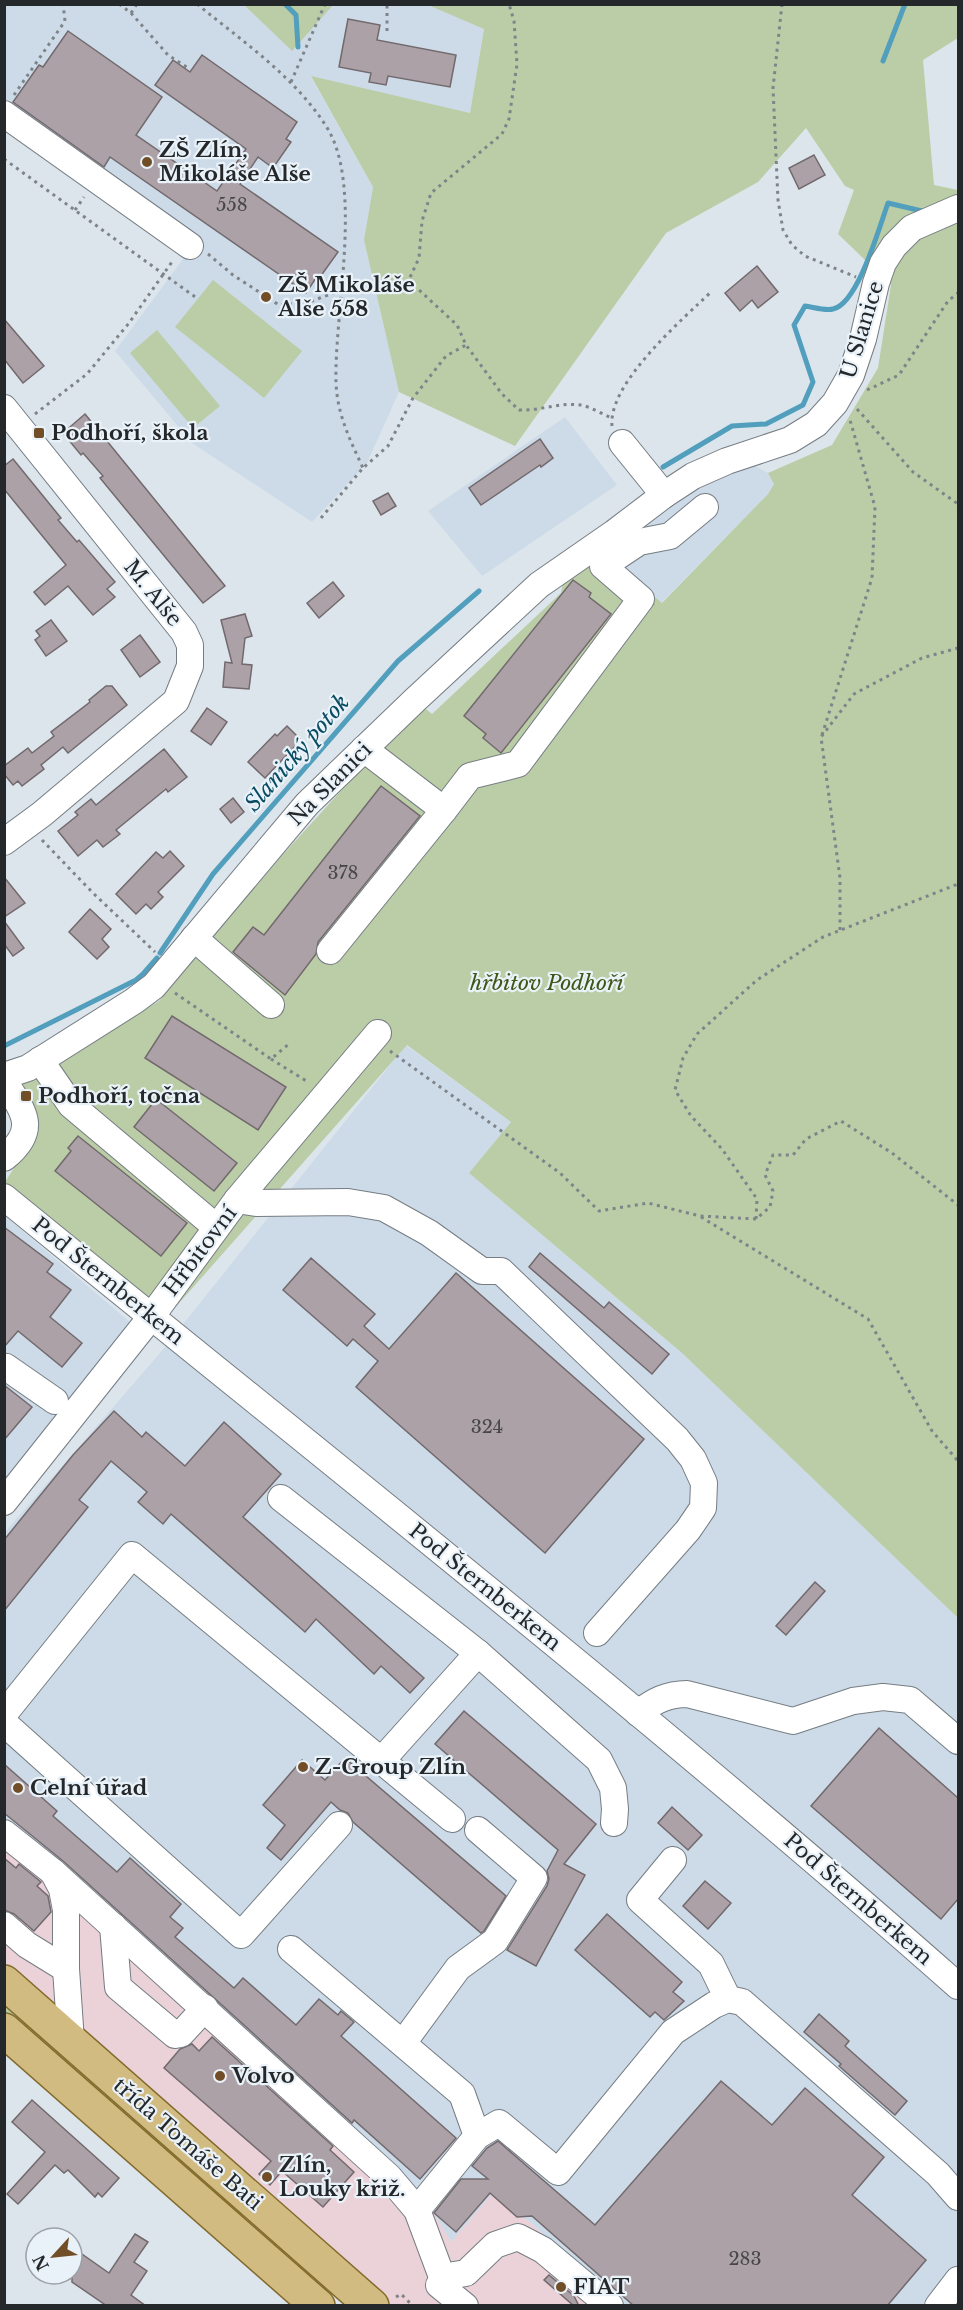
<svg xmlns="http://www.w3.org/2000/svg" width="963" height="2310" viewBox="0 0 963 2310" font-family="'Libre Baskerville',serif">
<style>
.commercial{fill:#ebd2d9}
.built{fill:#cddbe8}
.green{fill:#bacda6}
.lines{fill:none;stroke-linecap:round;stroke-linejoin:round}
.stream{stroke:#529fbd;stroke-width:5}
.building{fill:#aba1a6;stroke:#72696d;stroke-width:1.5}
.minor-casing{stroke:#757d83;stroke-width:28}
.major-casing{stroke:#826a2b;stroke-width:36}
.path{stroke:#7e8489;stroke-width:3;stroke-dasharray:3 4.5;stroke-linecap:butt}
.minor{stroke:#fff;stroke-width:26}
.major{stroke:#d2bb80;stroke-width:33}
.poi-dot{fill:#724e28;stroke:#eaf2f9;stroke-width:2}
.labels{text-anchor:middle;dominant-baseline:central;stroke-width:4.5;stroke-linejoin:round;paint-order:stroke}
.number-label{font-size:18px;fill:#464649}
.poi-label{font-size:21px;font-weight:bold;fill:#25282a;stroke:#eaf2f9;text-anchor:start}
.street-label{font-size:21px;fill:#25282a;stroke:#eaf2f9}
.park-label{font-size:21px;font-style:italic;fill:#3e5717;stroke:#eaf2f9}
.water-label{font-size:22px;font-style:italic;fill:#094c62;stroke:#eaf2f9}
</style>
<rect width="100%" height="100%" fill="#dce5ec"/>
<polygon class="commercial" points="5,1823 423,2195 451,2241 492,2194 531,2223 622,2305 392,2305 5,1967"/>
<g class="built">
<polygon points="5,5 244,5 291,50 327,11 328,5 428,5 484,28 470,113 311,77 373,187 364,240 399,392 367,463 312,522 192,443 115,351 194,244 5,104"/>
<polygon points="565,417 617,485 482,576 428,511"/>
<polygon points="748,462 768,473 774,484 768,494 661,603 606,557 716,474"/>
<polygon points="406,1045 511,1122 469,1173 682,1353 958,1618 958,2305 621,2305 531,2223 492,2194 451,2242 423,2195 5,1823 5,1532 160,1353"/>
<polygon points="5,1216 131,1323 5,1480"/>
</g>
<g class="green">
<polygon points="244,5 333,5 292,51"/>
<polygon points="428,5 958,5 958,38 923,60 934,185 958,190 958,1618 682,1353 469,1173 511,1122 407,1045 173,1310 140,1293 5,1182 30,1143 32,1105 23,1084 159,1001 278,860 420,704 432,714 561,593 564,577 606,557 662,603 768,494 774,484 768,473 832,445 878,368 891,285 838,234 854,190 845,186 806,128 758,182 666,233 515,446 399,392 364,240 373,187 311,76 470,113 484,29"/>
<polygon points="213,280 302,351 264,398 175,327"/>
<polygon points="157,330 220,406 193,428 130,353"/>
<polygon points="5,1998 262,2229 227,2205 5,2015"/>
</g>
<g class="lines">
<g class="stream">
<polyline points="285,4 296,15 298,47"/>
<polyline points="883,61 905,4"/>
<path d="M663,467l69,-41 34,-2 37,-19 10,-23 -19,-57 11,-19c8,1 20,5 28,3 25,-5 47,-84 55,-106l38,9"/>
<polyline points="160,953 213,874 398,661 479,591"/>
<polyline points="4,1046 136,980 143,974 157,958"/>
</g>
</g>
<g class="building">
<polygon points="348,19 380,25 377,40 456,55 450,87 388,76 386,85 369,82 371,73 339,67"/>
<polygon points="68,31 162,97 136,135 217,191 246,149 155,85 173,60 190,72 202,55 297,122 286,139 291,142 273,168 258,157 240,184 338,252 320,277 318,275 306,293 110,157 104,167 13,102 39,65 43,67"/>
<polygon points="814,155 825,175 799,189 789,168"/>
<polygon points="757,266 778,292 758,308 752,300 740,311 725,293"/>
<polygon points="4,319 44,366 23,383 4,359"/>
<polygon points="85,414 225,586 203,603 100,478 103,476 83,453 81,455 63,433"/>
<polygon points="540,439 553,458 541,467 540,465 481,505 469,488"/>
<polygon points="13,459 61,518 58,520 77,542 79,540 115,582 107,589 115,597 93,615 68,586 45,605 34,592 66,565 4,489 4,466"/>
<polygon points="388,493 396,506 381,515 373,501"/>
<polygon points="573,580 591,593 589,597 611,614 501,753 483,738 486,734 464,716"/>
<polygon points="333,582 344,596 319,618 307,603"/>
<polygon points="245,614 252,636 245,638 242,664 252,665 249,689 223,687 225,662 232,663 221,620"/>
<polygon points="51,620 67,641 46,656 35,640 40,636 36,631"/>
<polygon points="140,635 160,662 140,677 121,650"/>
<polygon points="106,686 112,686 127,705 68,753 63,747 41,765 44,769 22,786 18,781 13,785 4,774 4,766 28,748 32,753 54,736 51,732 90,702 89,700"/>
<polygon points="207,708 227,722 211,745 191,731"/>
<polygon points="287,726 301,740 265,778 248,762 275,734 277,736"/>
<polygon points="164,749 187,777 168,792 166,789 116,830 120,834 103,847 97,840 78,856 58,831 78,815 75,812 91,799 96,805"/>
<polygon points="381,786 420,816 318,942 316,954 285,995 233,952 253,927 264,935"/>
<polygon points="233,798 244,812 231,823 220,809"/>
<polygon points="170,851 184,866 158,892 163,897 151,909 146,904 136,914 116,894 156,852 163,858"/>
<polygon points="4,877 25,903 4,917"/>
<polygon points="90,909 111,929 102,939 109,947 97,959 69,932"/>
<polygon points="4,921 24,948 13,956 4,944"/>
<polygon points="172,1016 286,1087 258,1130 145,1058"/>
<polygon points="156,1099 237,1163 214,1191 134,1127"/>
<polygon points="78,1136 187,1223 161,1256 55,1171 71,1151 68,1148"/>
<polygon points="4,1227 53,1264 47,1272 71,1290 50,1317 82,1343 62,1367 18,1331 4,1347"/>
<polygon points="540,1253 604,1308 609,1302 669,1354 652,1374 529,1267"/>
<polygon points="311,1258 375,1314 364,1326 389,1349 456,1273 644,1439 545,1553 356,1387 378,1361 353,1339 347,1346 283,1290"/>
<polygon points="4,1385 32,1407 4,1440"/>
<polygon points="114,1411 142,1437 146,1432 185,1466 224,1422 281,1474 243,1517 424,1678 410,1693 381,1666 374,1674 316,1619 305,1632 171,1514 163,1524 138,1502 147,1492 111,1461 79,1500 88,1507 4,1611 4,1540 73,1455"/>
<polygon points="815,1582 825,1591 786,1635 776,1626"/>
<polygon points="464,1711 596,1824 564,1864 585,1875 536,1966 507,1950 547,1886 549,1879 547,1871 558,1850 435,1744"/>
<polygon points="879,1728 958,1798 958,1899 941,1919 811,1806"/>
<polygon points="345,1758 506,1896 484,1931 481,1933 353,1822 348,1813 340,1810 331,1802 281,1860 267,1848 285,1825 263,1805 302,1760 325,1780"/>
<polygon points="4,1764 57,1811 53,1816 117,1872 130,1858 181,1904 170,1917 183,1928 175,1937 234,1988 243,1978 296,2025 319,1999 338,2015 341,2011 354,2022 341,2036 456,2138 420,2179 354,2120 352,2123 63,1861 4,1813"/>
<polygon points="672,1807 702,1835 688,1850 658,1823"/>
<polygon points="4,1858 16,1868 19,1864 41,1882 37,1886 48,1896 51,1912 34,1931 14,1914 4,1910"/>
<polygon points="705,1881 731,1903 708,1929 683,1906"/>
<polygon points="607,1914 682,1982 673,1992 684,2001 664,2020 655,2012 650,2017 575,1950"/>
<polygon points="819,2014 849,2041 845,2046 907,2101 895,2115 839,2066 841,2064 804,2032"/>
<polygon points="212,2037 333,2146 330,2150 354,2172 323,2207 282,2171 270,2185 259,2174 271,2161 164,2068 180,2049 192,2044 199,2051"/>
<polygon points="721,2081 772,2125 805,2088 884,2157 852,2195 926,2260 887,2306 634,2306 532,2216 517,2217 490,2193 456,2232 434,2213 461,2179 488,2179 472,2166 487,2148 498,2141 595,2225"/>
<polygon points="32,2100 119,2178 102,2197 98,2193 95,2197 68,2170 64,2173 55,2165 18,2204 7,2194 45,2152 12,2122"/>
<polygon points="135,2234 148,2242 134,2262 147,2271 131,2295 146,2306 107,2306 72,2282 72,2262 79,2252 109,2273"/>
<polygon points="549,2275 574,2296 579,2306 574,2306 544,2280"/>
</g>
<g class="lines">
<defs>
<g id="minor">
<polyline points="4,114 190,246"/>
<polyline points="4,408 184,632 190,645 190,666 176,701 42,814 4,842"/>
<polyline points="622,443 664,495"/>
<polyline points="444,810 470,776 518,764 641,599 603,566 639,542 670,536 705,507"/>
<polyline points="194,938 271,1005"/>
<polyline points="330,951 444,810 364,749"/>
<polyline points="40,1060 71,1105 216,1227"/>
<polyline points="4,1076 28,1068 134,1001 154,986 307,804 415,700 539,585 614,533 664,495 693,476 727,461 790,440 816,424 835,403 851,375 863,339 876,283 883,263 894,246 912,228 958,208"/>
<path d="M4,1081c19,30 36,48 0,77"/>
<path d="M4,1197c320,261 645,516 954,789"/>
<polyline points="237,1200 256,1203 348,1202 384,1208 429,1233 482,1271 501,1271 677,1439 693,1459 704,1483 703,1508 688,1530 597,1633"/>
<polyline points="4,1368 6,1367 55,1401"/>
<polyline points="281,1498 478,1653 381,1761"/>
<polyline points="4,1502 151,1317 237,1200 378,1033"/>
<polyline points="478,1653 599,1760 613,1788 615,1809 614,1823"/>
<path d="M638,1713c16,-12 29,-19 49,-19l106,27 60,-20 30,-4 27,3 48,41"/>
<polyline points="4,1714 132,1555 452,1819"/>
<polyline points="4,1723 241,1935 339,1825"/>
<polyline points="4,1833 53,1872 62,1889 66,1910 66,1969 71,2041"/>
<polyline points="673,1860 640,1900 711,1964 728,1999"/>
<polyline points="53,1872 389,2177 417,2210 442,2277 466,2273 495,2245 518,2237 543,2250 610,2306"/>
<polyline points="4,1925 27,1945 66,1969"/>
<polyline points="113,1926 118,1987 175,2035 181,2034 205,2008"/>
<polyline points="291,1949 462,2094 477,2136 417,2210"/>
<polyline points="403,2043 458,1968 495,1941 534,1878 478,1830"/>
<polyline points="477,2136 499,2123 558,2172 673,2032 714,2005 728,1999 742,2002 938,2174 958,2197"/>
<polyline points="439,2285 465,2306"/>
<polyline points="938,2306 958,2280"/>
</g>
<g id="major">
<polyline points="4,1982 372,2306"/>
<polyline points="4,2030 318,2306"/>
</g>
</defs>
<use href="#minor" class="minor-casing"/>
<use href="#major" class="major-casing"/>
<g class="path">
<polyline points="119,4 131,13 168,55 188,68"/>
<path d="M197,4c45,37 97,72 129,122 38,58 8,187 10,256 1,32 14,58 27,86"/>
<polyline points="782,4 773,88 778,200 783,230 792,245 805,256 856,277"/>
<polyline points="131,13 137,4"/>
<polyline points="387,31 387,4"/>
<polyline points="291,82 325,4"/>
<polyline points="14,95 65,21 63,4"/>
<polyline points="4,159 198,299"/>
<polyline points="75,210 84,197"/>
<path d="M208,254l25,21 46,30 28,-2 34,-13 35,1 31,-7 11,5 39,36 9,20 36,49 17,16c21,1 41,-8 62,-5 10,2 21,9 31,13"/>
<polyline points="407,284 419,258 422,221 431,193 502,134 509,119 517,64 514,21 509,4"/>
<polyline points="867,390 899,375 948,301 958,293"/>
<polyline points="857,409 913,472 958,504"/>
<polyline points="35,414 87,374 129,323 174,259"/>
<path d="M612,426c-4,-43 71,-107 100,-135"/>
<polyline points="321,518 363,468 388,446 413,398 446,356 466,345"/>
<polyline points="822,735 872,578 875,507 850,420"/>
<polyline points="42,840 93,893 155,952"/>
<polyline points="840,930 840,878 821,737 854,694 922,658 958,648"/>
<polyline points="175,993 271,1059 290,1043"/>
<polyline points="390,1051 560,1173 599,1211 648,1203 700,1216 756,1219 770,1207 773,1191 765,1175 773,1155 793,1155 806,1139 841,1121 892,1153 958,1205"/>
<polyline points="271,1059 308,1082"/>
<polyline points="701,1217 868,1319 932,1431 958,1461"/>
<polyline points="756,1219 757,1199 722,1149 691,1116 675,1090 683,1058 697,1034 757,980 823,937 958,884"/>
<polyline points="396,2297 401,2294 413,2306"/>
</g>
<use href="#minor" class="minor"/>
<use href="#major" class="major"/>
</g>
<g class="poi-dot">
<circle cx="147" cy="162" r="6"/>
<circle cx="266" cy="297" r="6"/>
<rect x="33" y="427" width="12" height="12" rx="3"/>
<rect x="20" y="1090" width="12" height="12" rx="3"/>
<circle cx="303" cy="1767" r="6"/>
<circle cx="18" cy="1788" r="6"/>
<circle cx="220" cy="2076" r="6"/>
<circle cx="267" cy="2177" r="6"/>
<circle cx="561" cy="2287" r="6"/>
</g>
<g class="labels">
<g class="number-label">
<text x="232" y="205">558</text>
<text x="343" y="873">378</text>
<text x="487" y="1427">324</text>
<text x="745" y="2259">283</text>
</g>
<g class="poi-label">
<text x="159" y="150">ZŠ Zlín,<tspan x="159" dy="24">Mikoláše Alše</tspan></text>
<text x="278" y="285">ZŠ Mikoláše<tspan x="278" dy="24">Alše 558</tspan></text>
<text x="51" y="433">Podhoří, škola</text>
<text x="38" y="1096">Podhoří, točna</text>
<text x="315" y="1767">Z-Group Zlín</text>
<text x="30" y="1788">Celní úřad</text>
<text x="232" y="2076">Volvo</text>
<text x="279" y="2165">Zlín,<tspan x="279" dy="24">Louky křiž.</tspan></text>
<text x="573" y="2287">FIAT</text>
</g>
<g class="street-label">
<text transform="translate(862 330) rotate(-73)">U Slanice</text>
<text transform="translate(153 593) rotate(51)">M. Alše</text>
<text transform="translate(330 784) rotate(-45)">Na Slanici</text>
<text transform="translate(200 1251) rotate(-53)">Hřbitovní</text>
<text transform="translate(108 1281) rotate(39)">Pod Šternberkem</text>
<text transform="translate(485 1587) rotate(39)">Pod Šternberkem</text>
<text transform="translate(858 1899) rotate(41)">Pod Šternberkem</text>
<text transform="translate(188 2144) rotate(41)">třída Tomáše Bati</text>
</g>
<g class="park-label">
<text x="547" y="983">hřbitov Podhoří</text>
</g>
<g class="water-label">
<text transform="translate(297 753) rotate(-49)">Slanický potok</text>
</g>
</g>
<rect width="963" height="2310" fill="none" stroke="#25282a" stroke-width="12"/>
<g transform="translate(54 2256) rotate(243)"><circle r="28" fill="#eaf2f9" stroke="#9ba1a6" stroke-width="1.5"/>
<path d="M0-4.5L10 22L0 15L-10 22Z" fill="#724e28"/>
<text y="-9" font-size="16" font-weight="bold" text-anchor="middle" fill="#25282a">N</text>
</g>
</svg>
